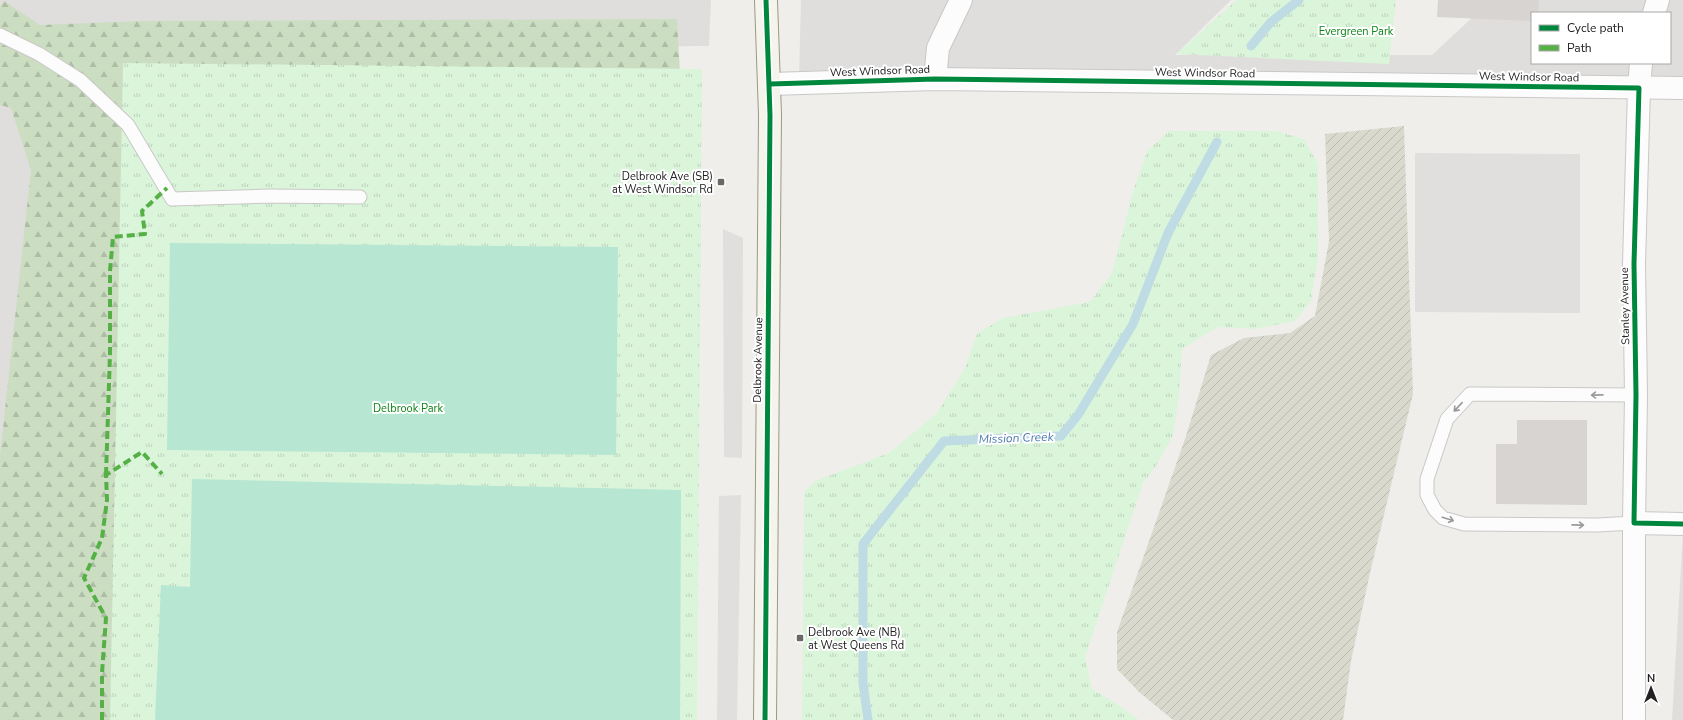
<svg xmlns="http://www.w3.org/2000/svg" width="1683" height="720" viewBox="0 0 1683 720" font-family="'Nunito Sans',sans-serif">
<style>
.residential{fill:#dfdedc;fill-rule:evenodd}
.construction{fill:url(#construction-furrows)}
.forest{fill:url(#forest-firs)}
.park{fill:url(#park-tufts)}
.pitch{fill:#b7e6d2}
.parking{fill:#e0dfde}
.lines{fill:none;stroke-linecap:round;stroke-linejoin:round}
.stream{stroke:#bfdbe3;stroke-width:9}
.building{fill:#d7d4d2}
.lane-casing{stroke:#c9c8c7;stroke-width:15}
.street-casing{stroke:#c9c8c7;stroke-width:24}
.secondary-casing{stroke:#999a82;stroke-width:24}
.lane{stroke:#fdfcfc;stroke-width:13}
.street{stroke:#fdfcfc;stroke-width:22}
.secondary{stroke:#f4f4ed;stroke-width:22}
.quiet{stroke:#55b145;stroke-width:4;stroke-dasharray:8 4;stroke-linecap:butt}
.cycleway-casing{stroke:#fff;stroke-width:8}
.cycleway{stroke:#00873e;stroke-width:5}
.oneway{stroke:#9a9a9a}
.poi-dot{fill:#6a6968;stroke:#fff;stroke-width:1.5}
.labels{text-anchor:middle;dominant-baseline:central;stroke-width:4;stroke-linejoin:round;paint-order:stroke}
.park-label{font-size:11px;fill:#0c8416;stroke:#fff}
.street-label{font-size:11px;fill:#222;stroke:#fff}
.poi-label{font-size:11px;fill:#222;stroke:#fff;text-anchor:end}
.water-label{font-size:12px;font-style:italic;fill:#4a7aab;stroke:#fff}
</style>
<defs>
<pattern id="construction-furrows" width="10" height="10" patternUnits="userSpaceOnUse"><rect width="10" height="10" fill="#d9d9cd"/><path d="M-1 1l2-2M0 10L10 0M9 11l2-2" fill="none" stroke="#babab0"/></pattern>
<pattern id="forest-firs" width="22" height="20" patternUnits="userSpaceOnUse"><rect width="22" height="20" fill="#cbdec1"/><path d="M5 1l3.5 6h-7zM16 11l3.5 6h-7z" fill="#aebea6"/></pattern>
<pattern id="park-tufts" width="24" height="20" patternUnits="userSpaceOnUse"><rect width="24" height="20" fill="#daf5da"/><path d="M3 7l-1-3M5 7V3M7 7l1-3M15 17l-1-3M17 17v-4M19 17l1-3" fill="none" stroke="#bbd2bb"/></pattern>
</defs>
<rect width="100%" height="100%" fill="#f0eeeb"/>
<g class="residential">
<polygon points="0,0 711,0 709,46 102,52 0,720"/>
<path d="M801,0h430l-56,55h257l59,-55h192v76l-884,2zM1532,13h138v50h-138z"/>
<polygon points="1683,532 1683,720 1672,720"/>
</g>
<polygon class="construction" points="1404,126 1413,394 1370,573 1351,661 1343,720 1173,720 1139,692 1117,669 1117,632 1185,439 1211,355 1244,338 1290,333 1315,316 1329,241 1325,134"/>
<polygon class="forest" points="4,1 40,25 141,21 677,19 681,91 137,720 0,720 0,456 31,170 11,108 0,105 0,7"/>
<g class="park">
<polygon points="1237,0 1396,0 1389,64 1176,54"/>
<polygon points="123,63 702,69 697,720 110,720"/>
<polygon points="1169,131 1275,131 1304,139 1318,164 1318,259 1311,301 1295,321 1255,329 1218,327 1182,349 1179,395 1173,435 1156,466 1143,483 1085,657 1092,689 1117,704 1139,720 802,720 804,492 815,481 889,453 937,413 965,368 977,334 1003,318 1090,302 1112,273 1133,192 1147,151"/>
</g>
<g class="pitch">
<polygon points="170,243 618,247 616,455 167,450"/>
<polygon points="192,479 681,490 680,720 155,720 161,585 190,587"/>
</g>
<g class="parking">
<polygon points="1415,153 1580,154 1580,313 1415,312"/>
<polygon points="723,229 743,238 742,458 724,457"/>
<polygon points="741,495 737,720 717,720 719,496"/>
</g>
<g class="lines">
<g class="stream">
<polyline points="1251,46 1271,22 1299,0"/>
<polyline points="868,720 863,683 863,544 944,441 1061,436 1078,415 1133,324 1168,233 1217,142"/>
</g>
</g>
<g class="building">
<polygon points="1438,0 1539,0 1538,13 1532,13 1532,21 1437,17"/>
<polygon points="1517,420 1587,420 1587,505 1496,504 1496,444 1517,444"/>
</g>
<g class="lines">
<defs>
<g id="lane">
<polyline points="0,35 39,54 80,80 128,125 172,199 269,196 360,197"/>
<polyline points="1634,523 1597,525 1464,524 1443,518 1435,510 1427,495 1427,479 1447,419 1470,394 1636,395"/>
</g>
<g id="street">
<polyline points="1654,13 1658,0"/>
<polyline points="935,79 938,48 961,0"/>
<polyline points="770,84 935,79 1683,88"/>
<polyline points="1634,523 1683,524"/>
<polyline points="1634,720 1634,523 1636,395 1634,264 1639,88 1641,63"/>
</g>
<polyline id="secondary" points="765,720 770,115 766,0"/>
</defs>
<use href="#lane" class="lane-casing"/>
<use href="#street" class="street-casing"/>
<use href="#secondary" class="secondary-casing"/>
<use href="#lane" class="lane"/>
<use href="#street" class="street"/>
<use href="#secondary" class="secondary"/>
<g class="quiet">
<polyline points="106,475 110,353 110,271 113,237 145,234 142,211 167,188"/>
<polyline points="102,720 102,673 106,618 84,578 102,538 107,500 106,475 142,452 162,474"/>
</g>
<defs>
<g id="cycleway">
<polyline points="770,84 935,79 1639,88 1634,264 1636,395 1634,523 1683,524"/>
<polyline points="765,720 770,115 766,0"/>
</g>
</defs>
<use href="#cycleway" class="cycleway-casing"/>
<use href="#cycleway" class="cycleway"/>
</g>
<defs><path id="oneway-shaft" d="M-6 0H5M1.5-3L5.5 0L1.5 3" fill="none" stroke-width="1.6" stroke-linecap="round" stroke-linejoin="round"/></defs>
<g class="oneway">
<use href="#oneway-shaft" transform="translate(1597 395) rotate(179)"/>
<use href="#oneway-shaft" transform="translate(1458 407) rotate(133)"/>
<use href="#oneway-shaft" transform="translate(1448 519) rotate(18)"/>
<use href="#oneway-shaft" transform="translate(1578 525) rotate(1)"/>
</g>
<g class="poi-dot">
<rect x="717" y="178" width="8" height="8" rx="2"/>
<rect x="796" y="634" width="8" height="8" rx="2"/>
</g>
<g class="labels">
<g class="park-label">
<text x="1356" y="31">Evergreen Park</text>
<text x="408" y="408">Delbrook Park</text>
</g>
<g class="street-label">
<text transform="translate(880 71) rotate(-2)">West Windsor Road</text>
<text transform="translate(1205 73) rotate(1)">West Windsor Road</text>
<text transform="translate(1529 77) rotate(1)">West Windsor Road</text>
<text transform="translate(1625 306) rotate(-91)">Stanley Avenue</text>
<text transform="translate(758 360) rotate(-89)">Delbrook Avenue</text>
</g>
<g class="poi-label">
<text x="713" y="176">Delbrook Ave (SB)<tspan x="713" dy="13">at West Windsor Rd</tspan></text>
<text x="808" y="632" text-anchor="start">Delbrook Ave (NB)<tspan x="808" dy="13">at West Queens Rd</tspan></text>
</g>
<g class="water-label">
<text transform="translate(1016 438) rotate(-2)">Mission Creek</text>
</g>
</g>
<rect x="1531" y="12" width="140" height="52" fill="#ffffff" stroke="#a7a7a7"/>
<rect x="1539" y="25" width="20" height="6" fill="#00873e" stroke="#a7a7a7"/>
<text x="1567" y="32" font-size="12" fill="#222222">Cycle path</text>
<rect x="1539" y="45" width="20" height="6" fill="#55b145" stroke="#a7a7a7"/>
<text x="1567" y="52" font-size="12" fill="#222222">Path</text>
<g transform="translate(1651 688)" stroke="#ffffff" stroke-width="3" paint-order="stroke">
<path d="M0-3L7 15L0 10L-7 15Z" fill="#222222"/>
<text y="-6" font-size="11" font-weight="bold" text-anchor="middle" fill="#222222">N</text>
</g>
</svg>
